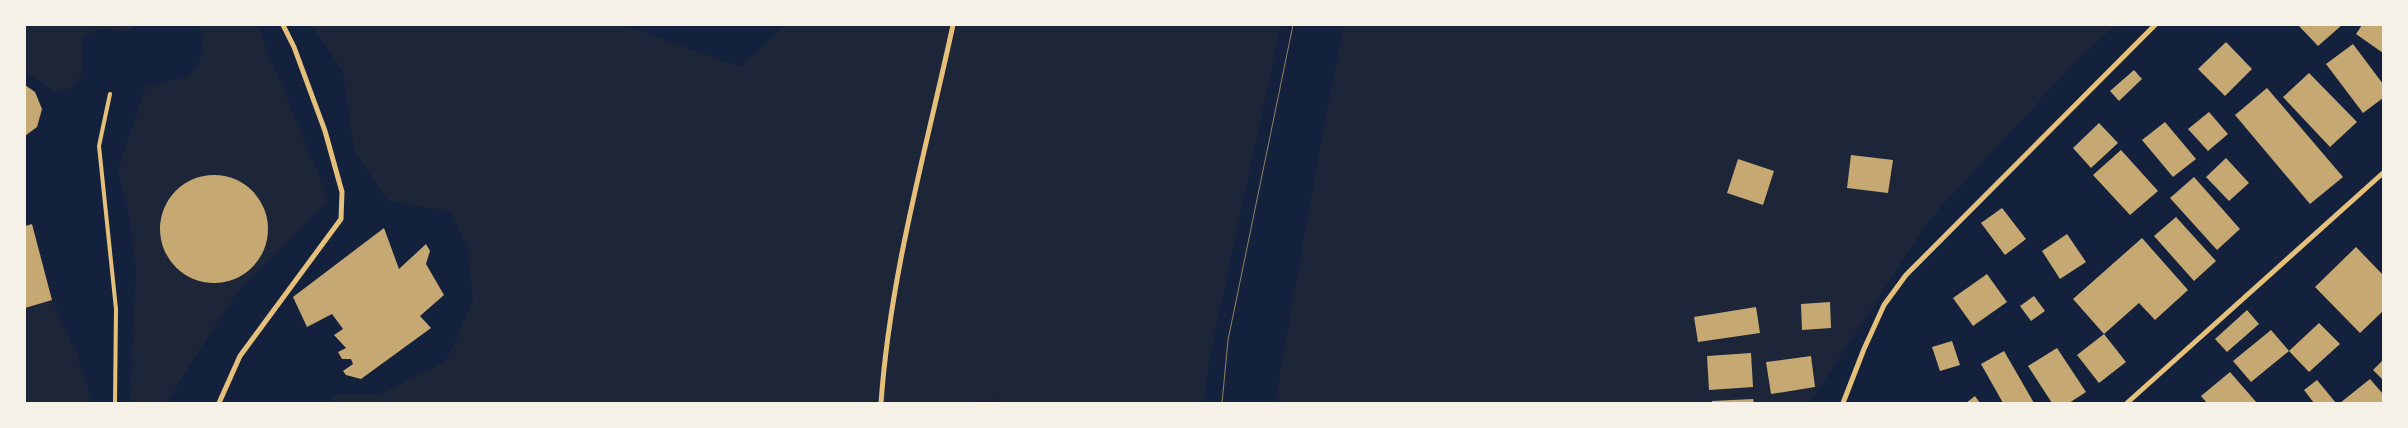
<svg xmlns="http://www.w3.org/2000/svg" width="2408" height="428" viewBox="0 0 2408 428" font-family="'Fira Sans',sans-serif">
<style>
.green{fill:#1d2539}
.building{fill:#c6a872}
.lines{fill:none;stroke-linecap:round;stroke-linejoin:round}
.service{stroke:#e5c07b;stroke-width:4}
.minor{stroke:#e5c07b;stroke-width:5}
.tram{stroke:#918062;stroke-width:1}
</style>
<rect width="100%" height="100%" fill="#14213d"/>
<g class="green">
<polygon points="25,25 135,25 130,31 100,29 82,37 82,73 72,88 55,92 25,71"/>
<polygon points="199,25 257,25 329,200 235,295 166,403 130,403 136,270 130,219 118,169 146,86 189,77 204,53"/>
<polygon points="311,25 624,25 740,67 785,25 1281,25 1209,359 1204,403 999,403 996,399 967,403 326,403 338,394 381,394 446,361 473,302 468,251 449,211 388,201 354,150 343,72"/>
<polygon points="1344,25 2116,25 2078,59 1929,220 1810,403 1275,403 1323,130"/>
<polygon points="52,300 76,351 92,403 25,403 25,308"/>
</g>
<g class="building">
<polygon points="2298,25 2342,25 2318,46"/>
<polygon points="2362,25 2383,25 2383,53 2356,34"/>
<polygon points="2226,42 2252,69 2225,96 2198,69"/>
<polygon points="2353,44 2383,84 2383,98 2363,113 2326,64"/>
<polygon points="2134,70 2142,79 2119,101 2110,91"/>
<polygon points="2309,73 2357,122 2330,147 2283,97"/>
<polygon points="25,85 35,92 42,109 37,127 25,136"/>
<polygon points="2267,88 2343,177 2310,204 2235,115"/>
<polygon points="2209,112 2228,134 2208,151 2188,129"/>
<polygon points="2165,122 2196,159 2173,177 2142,140"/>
<polygon points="2099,123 2118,143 2091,168 2073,148"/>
<polygon points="2121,150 2158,191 2130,215 2093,175"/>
<polygon points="1851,155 1893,160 1888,193 1847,188"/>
<polygon points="2226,158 2249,183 2229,201 2206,177"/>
<polygon points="1738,159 1774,171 1763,205 1727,193"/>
<circle cx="214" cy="229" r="54"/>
<polygon points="2194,177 2240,229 2217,250 2170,198"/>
<polygon points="2002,208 2026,239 2005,255 1981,223"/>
<polygon points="2176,217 2216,261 2194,281 2154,236"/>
<polygon points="32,224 52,300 25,308 25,226"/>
<polygon points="384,228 399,269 426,244 430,251 426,264 444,295 420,316 431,328 361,379 346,375 343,371 353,364 351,359 342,359 338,352 346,348 334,335 343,329 332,314 307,327 293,297"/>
<polygon points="2067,234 2086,262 2060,279 2042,251"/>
<polygon points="2142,238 2188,290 2155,320 2139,303 2104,334 2073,299"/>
<polygon points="2356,247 2383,275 2383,311 2360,333 2315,287"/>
<polygon points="1987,274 2007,302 1973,326 1953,298"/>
<polygon points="2034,296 2045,311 2031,321 2020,306"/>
<polygon points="1830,302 1831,328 1802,330 1801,304"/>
<polygon points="1756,307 1760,333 1698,342 1694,317"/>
<polygon points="2247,310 2259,324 2227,352 2215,339"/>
<polygon points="2319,323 2340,344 2309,372 2289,351"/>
<polygon points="2271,330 2289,351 2251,382 2233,361"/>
<polygon points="2104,334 2126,362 2099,383 2077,355"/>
<polygon points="1952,341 1960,365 1940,371 1932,347"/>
<polygon points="2057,348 2086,392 2069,403 2052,403 2028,366"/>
<polygon points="2004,351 2034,403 2003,403 1981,364"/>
<polygon points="1751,353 1753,387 1709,390 1707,356"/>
<polygon points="1811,356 1815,387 1771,394 1766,362"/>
<polygon points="2383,360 2383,380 2373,370"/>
<polygon points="2230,372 2257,403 2207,403 2201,396"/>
<polygon points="2370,379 2383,394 2383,403 2340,403"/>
<polygon points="2317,380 2336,403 2314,403 2304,390"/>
<polygon points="1975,396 1980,403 1966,403"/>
<polygon points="1753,399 1754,403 1712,403 1712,401"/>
</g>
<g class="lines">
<polyline class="service" points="110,94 99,146 116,309 115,403"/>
<g class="minor">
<polyline points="219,403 240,356 341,219 342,192 325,131 294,47 283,25"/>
<path d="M881,403c9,-128 45,-253 72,-378"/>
<polyline points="1843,403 1864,349 1884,305 1906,275 2155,25"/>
<polyline points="2127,403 2383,173"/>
</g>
<polyline class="tram" points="1222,403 1228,340 1293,25"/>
</g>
<rect width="2408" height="428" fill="none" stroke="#f6f1e7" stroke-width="52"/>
</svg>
